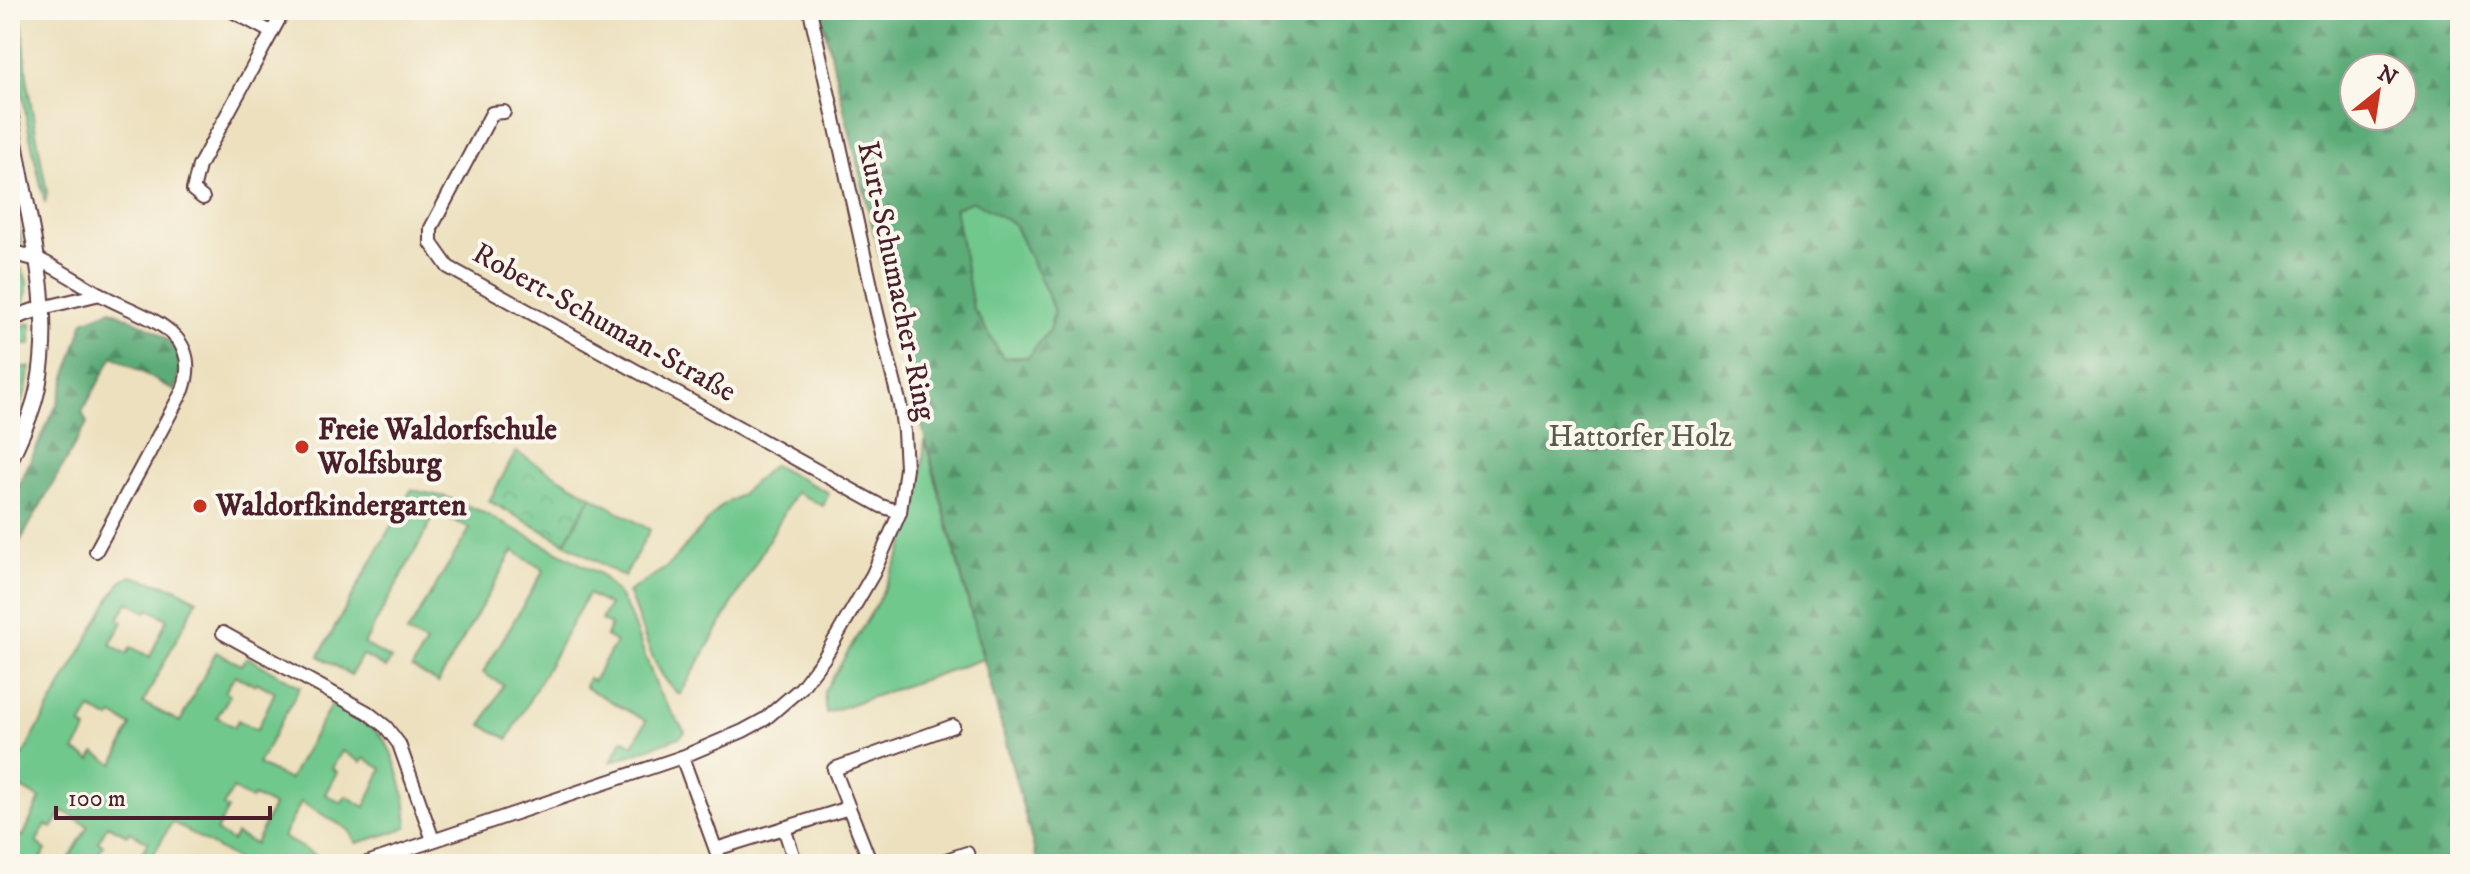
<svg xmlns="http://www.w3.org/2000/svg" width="2470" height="874" viewBox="0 0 2470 874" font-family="'IM FELL DW Pica',serif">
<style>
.grass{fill:#71c88d;stroke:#5e745c;stroke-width:2;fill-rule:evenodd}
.forest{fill:url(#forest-firs);stroke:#536652;stroke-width:2;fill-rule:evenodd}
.park{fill:url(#park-crowns);stroke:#5e745c;stroke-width:2}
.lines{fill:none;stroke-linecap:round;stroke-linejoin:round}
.minor-casing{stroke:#623c41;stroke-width:16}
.tertiary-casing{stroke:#623c41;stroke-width:18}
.minor{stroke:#fff;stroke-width:12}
.tertiary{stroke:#fff;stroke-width:14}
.poi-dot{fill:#c8321e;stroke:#fbf7ec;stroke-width:3}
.labels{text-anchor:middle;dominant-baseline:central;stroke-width:8;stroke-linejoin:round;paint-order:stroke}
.street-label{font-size:30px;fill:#4a1f2b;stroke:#fbf7ec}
.poi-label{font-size:30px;font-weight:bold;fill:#4a1f2b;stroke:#fbf7ec;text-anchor:start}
.park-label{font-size:30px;fill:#585a4d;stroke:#fbf7ec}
</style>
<defs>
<pattern id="forest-firs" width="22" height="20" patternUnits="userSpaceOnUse" patternTransform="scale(2)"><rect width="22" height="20" fill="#5cac78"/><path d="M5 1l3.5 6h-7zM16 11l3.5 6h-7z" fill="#4e8b63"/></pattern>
<pattern id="park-crowns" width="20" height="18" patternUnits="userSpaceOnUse" patternTransform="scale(2)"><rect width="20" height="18" fill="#71c88d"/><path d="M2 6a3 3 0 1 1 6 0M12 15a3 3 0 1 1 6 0" fill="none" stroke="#63ab7a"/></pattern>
</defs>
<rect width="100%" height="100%" fill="#fbf7ec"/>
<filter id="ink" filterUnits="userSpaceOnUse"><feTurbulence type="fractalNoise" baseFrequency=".0125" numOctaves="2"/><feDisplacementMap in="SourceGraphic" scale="16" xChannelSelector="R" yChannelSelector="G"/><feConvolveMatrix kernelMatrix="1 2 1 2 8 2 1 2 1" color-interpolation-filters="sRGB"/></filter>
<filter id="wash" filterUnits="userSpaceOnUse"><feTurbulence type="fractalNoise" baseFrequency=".006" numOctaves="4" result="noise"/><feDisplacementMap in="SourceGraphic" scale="32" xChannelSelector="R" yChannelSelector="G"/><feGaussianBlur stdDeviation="1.8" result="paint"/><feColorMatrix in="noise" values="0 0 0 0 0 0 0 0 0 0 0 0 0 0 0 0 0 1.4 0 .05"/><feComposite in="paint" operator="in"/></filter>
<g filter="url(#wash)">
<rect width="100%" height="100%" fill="#ece0be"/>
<g class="grass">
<path d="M22,21l6,67 19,105 -2,10c-13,-58 -31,-122 -23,-182z"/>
<polygon points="10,163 22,245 10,242"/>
<polygon points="973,201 1014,224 1047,293 1054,312 1049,331 1028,357 1003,358 973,308 955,208"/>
<path d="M10,260c23,12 23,42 0,54z"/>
<polygon points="31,323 31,344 10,344 10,330"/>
<polygon points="10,367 30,367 26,390 10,434"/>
<polygon points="925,440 983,659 826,713 824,692 877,603 902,551 919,500"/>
<path d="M773,465l56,28 -6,13 -27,-14 -116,203c-29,-22 -37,-70 -52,-103l39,-25 54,-61 19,-11z"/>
<polygon points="411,490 446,497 480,511 600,574 618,594 629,613 659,693 685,732 680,737 611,762 623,739 633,745 646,721 585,687 588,678 593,681 616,642 606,636 611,625 601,620 609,605 588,594 508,739 482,725 503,685 483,673 544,570 513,551 438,683 412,668 426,643 407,633 470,529 437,511 364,644 391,659 386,668 362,655 351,675 319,656"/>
<polygon points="591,496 650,530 624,577 565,543"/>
<path d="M131,576l44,12 22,12 -54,103 37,19 36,-70 25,13 6,-8 53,30 -42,77 31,16 42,-75c17,8 36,17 49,30 15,15 29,70 27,91l-9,5 -42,12 -7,-13 -48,-28 -18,35 35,20 -19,7h-55l-72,-42 -24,42 -11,-2 11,-20 -18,-10 -3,3 -19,-10 -10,17 5,3 -11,19h-26l22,-38 -25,-15 -11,17 -6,-3 -10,17 10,8 -8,14h-28v-34l13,7 17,-38 -19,-11 -2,4 -9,-5v-39l13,7 89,-160 9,-13zM128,602l18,10 3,-3 18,10 -17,38 -19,-10 -4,7 -17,-10 13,-22 -5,-3zM235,675l19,10 2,-3 19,10 -18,38 -19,-10 -4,7 -17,-10 13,-22 -5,-3zM91,709l19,10 3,-4 18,11 -17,38 -19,-11 -4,7 -17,-9 13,-22 -6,-3zM342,751l19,11 3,-4 18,11 -17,38 -19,-11 -5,7 -16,-9 12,-22 -5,-4zM233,789l18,10 3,-3 19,10 -18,38 -19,-10 -4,7 -16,-10 12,-22 -5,-3z"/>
</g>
<g class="forest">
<path d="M820,10h1640v854h-1422l-128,-483zM2354,68h48v48h-48zM973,201l41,23 33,69 7,19 -5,19 -21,26 -25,1 -30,-50 -18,-100z"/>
<path d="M111,310c21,10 61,22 68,48 3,10 -2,23 -4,33l-62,-35 -31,56 5,11 -77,136v-55l48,-102 26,-81z"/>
</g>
<polygon class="park" points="516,452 591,496 565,543 489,501"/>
</g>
<g filter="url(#ink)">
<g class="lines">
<defs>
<g id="minor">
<polyline points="230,10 271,32"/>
<polyline points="504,112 492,113 431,228 431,243 448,267 881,506 900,512"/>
<polyline points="203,198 193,190 199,166 284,10"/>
<path d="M38,259c23,11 43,25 65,37 41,22 101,34 80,94l-87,161"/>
<polyline points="42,308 100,294"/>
<polyline points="223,633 367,712 386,727 399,744 433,840"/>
<polyline points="682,757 721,864"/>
<polyline points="849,808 834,769 953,726"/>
<polyline points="784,828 796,864"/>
<polyline points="716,849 849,808 871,864"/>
<polyline points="364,864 682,757 743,731 765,719 801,688 824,658 873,574 900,512 906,468 904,432 900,405 877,313 810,10"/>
<polyline points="934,864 967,853 971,864"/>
</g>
<g id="tertiary">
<path d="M10,109c11,93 47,184 28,278 -5,26 -18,51 -28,74"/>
<polyline points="10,252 38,259"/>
<polyline points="10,319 42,308"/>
</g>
</defs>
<use href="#minor" class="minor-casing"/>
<use href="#tertiary" class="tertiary-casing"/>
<use href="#minor" class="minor"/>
<use href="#tertiary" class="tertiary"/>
</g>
</g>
<g class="poi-dot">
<circle cx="302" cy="447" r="8"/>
<circle cx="200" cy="506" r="8"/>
</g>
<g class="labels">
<g class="street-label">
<text transform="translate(896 281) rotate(78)">Kurt-Schumacher-Ring</text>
<text transform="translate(604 323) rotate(29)">Robert-Schuman-Straße</text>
</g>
<g class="poi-label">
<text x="318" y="430">Freie Waldorfschule<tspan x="318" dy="34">Wolfsburg</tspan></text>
<text x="216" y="506">Waldorfkindergarten</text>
</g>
<g class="park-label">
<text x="1640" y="437">Hattorfer Holz</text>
</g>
</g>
<rect width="2470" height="874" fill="none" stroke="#fbf7ec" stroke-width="40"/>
<g transform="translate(2378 92) rotate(30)"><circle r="38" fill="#fbf7ec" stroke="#b4a19f" stroke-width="2"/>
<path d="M0-6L14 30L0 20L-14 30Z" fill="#c8321e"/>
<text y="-12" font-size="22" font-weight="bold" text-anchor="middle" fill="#4a1f2b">N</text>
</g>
<path d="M56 806v12h214v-12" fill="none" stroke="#4a1f2b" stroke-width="4"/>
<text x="68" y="806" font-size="24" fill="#4a1f2b" stroke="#fbf7ec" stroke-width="6" paint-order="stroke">100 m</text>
</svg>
